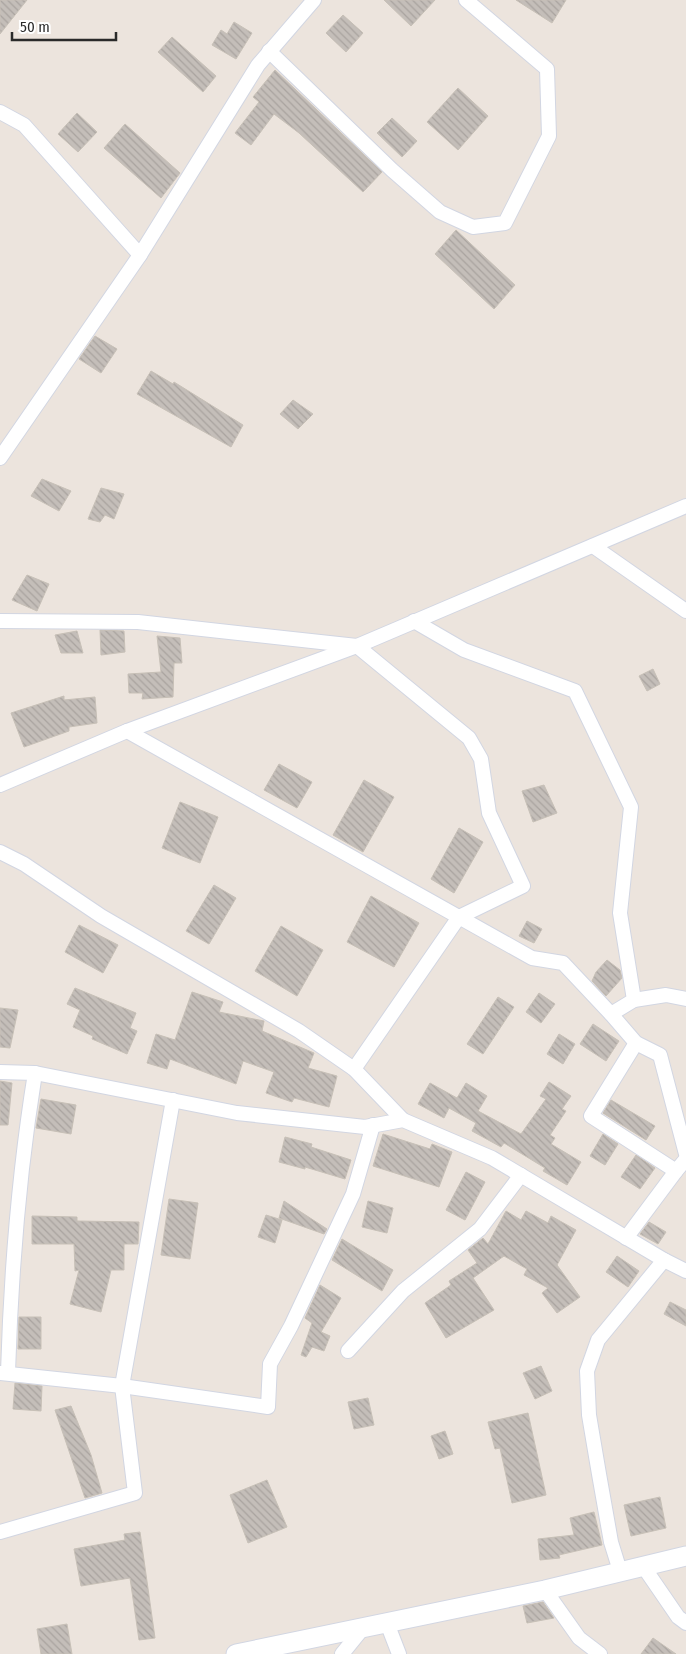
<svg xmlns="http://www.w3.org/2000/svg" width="686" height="1654" viewBox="0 0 686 1654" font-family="'Fira Sans Condensed',sans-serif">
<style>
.building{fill:url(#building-back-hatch);stroke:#c7c0b7}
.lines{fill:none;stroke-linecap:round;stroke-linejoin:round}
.street-casing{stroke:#d2d6e2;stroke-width:16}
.secondary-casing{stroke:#d2d6e2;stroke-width:21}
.street{stroke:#fff;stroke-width:14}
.secondary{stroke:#fff;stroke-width:19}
</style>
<defs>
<pattern id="building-back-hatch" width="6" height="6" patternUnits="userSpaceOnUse" patternTransform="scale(1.25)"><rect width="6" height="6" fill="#c4beb9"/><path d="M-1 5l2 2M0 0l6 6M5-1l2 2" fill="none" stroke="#a9a39f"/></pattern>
</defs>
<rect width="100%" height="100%" fill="#ece4dd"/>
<g class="building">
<polygon points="0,0 27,0 0,34"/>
<polygon points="384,0 435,0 411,26"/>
<polygon points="516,0 566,0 552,23"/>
<polygon points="343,15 363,33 346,52 326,33"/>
<polygon points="234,22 252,33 236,59 212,45 221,30 227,34"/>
<polygon points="172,37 216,76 203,92 158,52"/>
<polygon points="275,70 382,172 363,192 299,133 274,114 251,145 235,133 259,102 253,97"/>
<polygon points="458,88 488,116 458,150 427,122"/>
<polygon points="77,113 97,132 78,152 58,134"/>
<polygon points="392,118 417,141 402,157 377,133"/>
<polygon points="125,124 180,173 161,198 104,148"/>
<polygon points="456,230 515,285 494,309 435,254"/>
<polygon points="95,336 117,349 101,373 79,359"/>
<polygon points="151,371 173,384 174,382 243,425 231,447 137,394"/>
<polygon points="293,400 313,414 298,429 280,414"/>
<polygon points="42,479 71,491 59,511 31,496"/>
<polygon points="101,488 124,494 114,519 105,515 100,522 88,519"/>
<polygon points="27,575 49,584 37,611 12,600"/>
<polygon points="100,630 124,631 125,652 101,655"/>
<polygon points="77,631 83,653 61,653 55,635"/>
<polygon points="157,636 180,638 182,663 174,663 173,697 142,699 143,693 129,693 128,674 161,672"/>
<polygon points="653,669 660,684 647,691 639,676"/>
<polygon points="64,696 64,700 95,697 97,723 69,727 69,731 24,747 11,713"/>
<polygon points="279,764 312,782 297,808 264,790"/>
<polygon points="364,780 394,797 363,852 333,835"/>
<polygon points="544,785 557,813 533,822 522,791"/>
<polygon points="180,802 218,817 200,863 162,848"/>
<polygon points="459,828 483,842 454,893 431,879"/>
<polygon points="214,885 236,898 209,944 186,931"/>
<polygon points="371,896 419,923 394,967 347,942"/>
<polygon points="527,921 542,929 534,943 519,936"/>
<polygon points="79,925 118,945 103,973 65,952"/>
<polygon points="281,926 323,950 297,996 255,971"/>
<polygon points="607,960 620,970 622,978 606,996 592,981 596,972"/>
<polygon points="75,988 136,1013 130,1028 137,1031 127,1054 92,1039 93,1036 73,1027 80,1010 67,1004"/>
<polygon points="192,992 223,1002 219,1012 264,1021 262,1031 314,1053 308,1068 337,1076 329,1107 294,1098 292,1102 266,1093 274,1072 243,1061 236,1084 170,1059 167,1069 147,1063 156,1034 175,1040"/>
<polygon points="539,993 555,1004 541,1023 526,1012"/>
<polygon points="498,997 514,1007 483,1054 467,1044"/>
<polygon points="0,1008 18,1010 10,1048 0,1047"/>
<polygon points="593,1024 619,1041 606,1061 580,1044"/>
<polygon points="559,1034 575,1044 563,1064 547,1054"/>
<polygon points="0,1081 12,1083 8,1125 0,1125"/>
<polygon points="549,1082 571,1096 562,1109 566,1111 550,1135 555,1138 551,1144 581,1162 567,1185 543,1171 545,1168 504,1143 501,1147 472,1131 476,1123 449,1108 444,1118 418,1104 430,1083 457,1098 466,1083 487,1096 478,1111 521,1134 546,1099 540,1096"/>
<polygon points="41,1099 76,1105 71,1134 36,1128"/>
<polygon points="611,1100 655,1126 646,1140 603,1113"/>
<polygon points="383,1134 430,1149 432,1144 452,1152 439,1187 373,1166"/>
<polygon points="603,1134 618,1144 605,1165 590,1156"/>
<polygon points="285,1137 312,1144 311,1147 351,1160 345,1179 305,1167 305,1169 279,1162"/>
<polygon points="636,1155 655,1168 640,1189 621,1177"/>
<polygon points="466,1172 485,1182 465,1220 446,1210"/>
<polygon points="169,1199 198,1203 190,1259 161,1255"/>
<polygon points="284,1201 327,1229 324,1234 279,1218"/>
<polygon points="368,1201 393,1208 387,1233 362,1227"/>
<polygon points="506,1211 521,1220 526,1211 548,1223 551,1216 576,1230 557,1265 580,1297 557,1313 542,1293 548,1288 524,1275 527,1269 504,1256 473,1278 494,1310 446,1338 425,1303 451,1285 449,1281 477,1263 468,1250 483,1238 488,1244"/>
<polygon points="266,1215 282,1220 275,1243 258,1237"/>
<polygon points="32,1216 77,1217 77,1221 139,1222 138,1244 124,1244 124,1270 111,1270 101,1312 70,1304 79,1270 75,1271 74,1244 32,1244"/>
<polygon points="649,1222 666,1232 658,1244 640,1234"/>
<polygon points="342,1239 393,1270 382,1291 332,1260"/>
<polygon points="617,1256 639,1271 628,1287 606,1272"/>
<polygon points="320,1285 341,1298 321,1332 330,1336 324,1351 312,1347 306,1357 301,1355 312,1323 305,1318"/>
<polygon points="670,1302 686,1310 686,1326 664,1314"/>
<polygon points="19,1317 41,1317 41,1349 18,1349"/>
<polygon points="541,1366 552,1391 535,1399 523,1373"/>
<polygon points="15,1383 42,1386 41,1411 13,1409"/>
<polygon points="368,1398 374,1425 354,1429 348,1402"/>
<polygon points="71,1406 91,1455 102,1493 85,1498 55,1410"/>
<polygon points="528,1413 546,1495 512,1503 500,1448 495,1449 488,1422"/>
<polygon points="445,1431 453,1454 439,1459 431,1436"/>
<polygon points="267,1480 287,1527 248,1543 230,1495"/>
<polygon points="660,1497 666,1528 631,1536 624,1505"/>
<polygon points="594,1512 602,1545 559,1555 560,1558 540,1560 538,1539 574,1535 570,1518"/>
<polygon points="140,1532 155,1638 139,1640 130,1578 81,1586 74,1549 125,1540 124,1534"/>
<polygon points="543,1602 554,1618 527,1623 523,1606"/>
<polygon points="67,1624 72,1654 41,1654 37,1629"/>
<polygon points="653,1638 676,1654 641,1654"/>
</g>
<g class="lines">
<defs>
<g id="street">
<polyline points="269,51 392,170 440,212 473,227 505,223 549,136 547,69 466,0"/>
<polyline points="0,112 24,125 140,255"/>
<polyline points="0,458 140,255 258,65 314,0"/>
<polyline points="593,546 686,611"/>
<polyline points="0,621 138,622 357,646 469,738 481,759 489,813 523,886 459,917 354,1069"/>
<polyline points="127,731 532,958 563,963 611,1014 634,1000 620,913 631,807 575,691 464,650 414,621"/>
<polyline points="0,785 127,731 357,646 686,506"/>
<polyline points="0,852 24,864 101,916 299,1031 354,1069 403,1120"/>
<polyline points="634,1000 666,995 686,999"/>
<polyline points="611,1014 636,1043 660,1055 686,1154"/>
<polyline points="636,1043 591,1116 676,1171 686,1159"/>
<polyline points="0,1072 35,1073 237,1113 365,1127 403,1120 492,1158 664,1260 686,1271"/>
<polyline points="626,1238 676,1171"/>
<polyline points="348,1351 403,1291 480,1229 521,1175"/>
<path d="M8,1372c3,-100 11,-200 27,-299"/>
<polyline points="0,1373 122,1386 268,1407 270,1364 291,1326 353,1194 373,1125"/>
<polyline points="0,1532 135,1493 122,1386 173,1100"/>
<polyline points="643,1566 678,1617 686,1623"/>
<polyline points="620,1571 611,1542 599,1474 589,1415 587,1371 598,1340 664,1260"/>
<polyline points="545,1590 579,1638 600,1654"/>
<polyline points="387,1623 399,1654"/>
<polyline points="342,1654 363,1628"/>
</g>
<polyline id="secondary" points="236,1654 545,1590 686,1556"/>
</defs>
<use href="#street" class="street-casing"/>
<use href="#secondary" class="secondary-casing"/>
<use href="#street" class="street"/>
<use href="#secondary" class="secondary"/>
</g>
<path d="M12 32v8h104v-8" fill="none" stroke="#2a2a2a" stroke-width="2.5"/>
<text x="20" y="32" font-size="15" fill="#2a2a2a" stroke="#ffffff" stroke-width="4" paint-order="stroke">50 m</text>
</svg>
